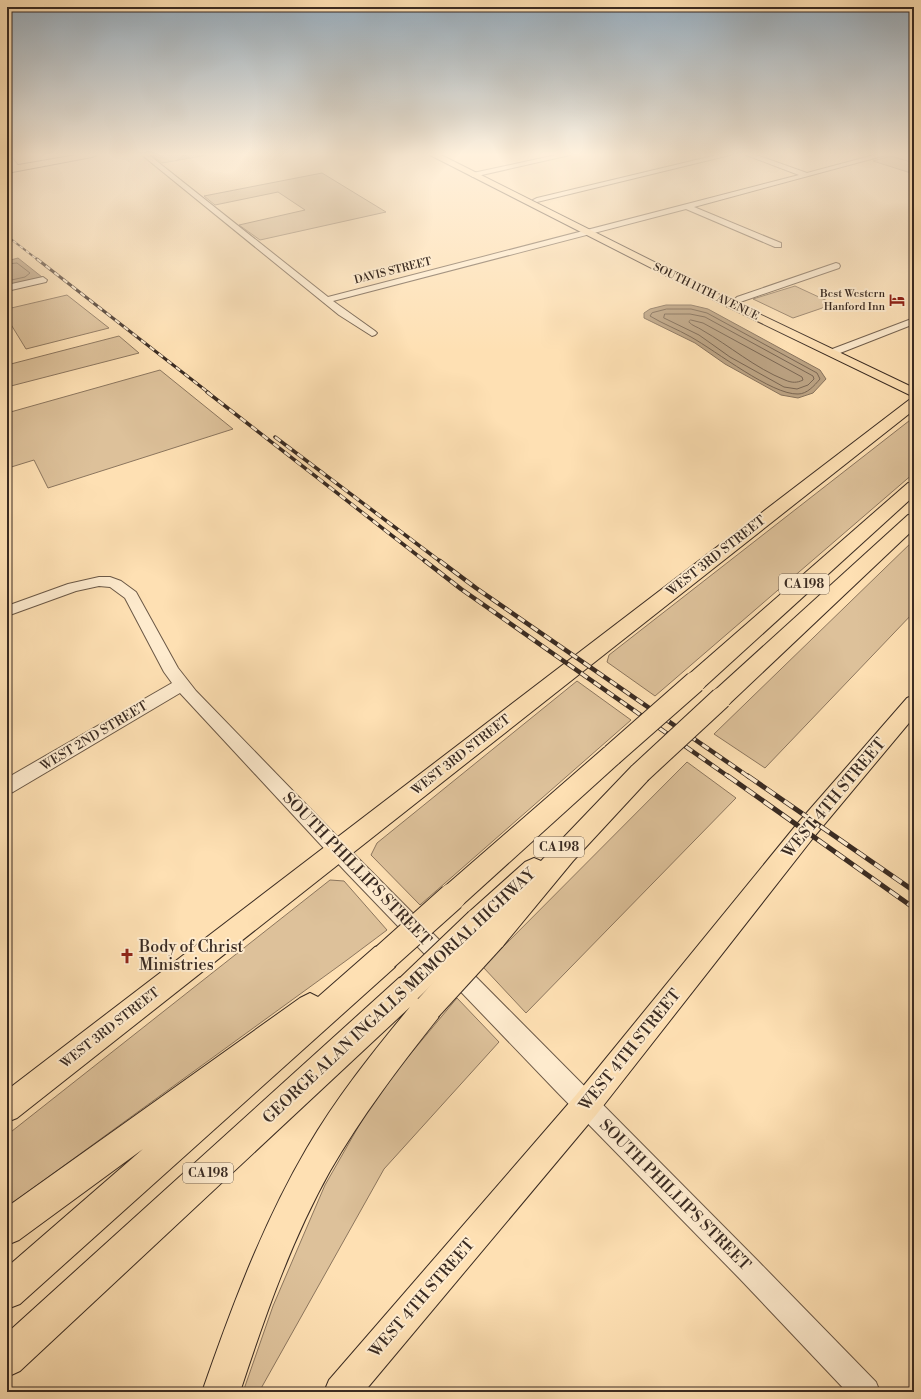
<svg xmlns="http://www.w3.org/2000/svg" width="921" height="1399" viewBox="0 0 921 1399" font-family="'Libre Bodoni',serif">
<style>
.green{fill:#ddc19a;stroke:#8c765e}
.water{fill:#bba282;stroke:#87725c}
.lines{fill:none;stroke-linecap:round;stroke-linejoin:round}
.shore{stroke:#7a6652;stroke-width:1}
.minor-casing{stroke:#6b5846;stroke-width:2}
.major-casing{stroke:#3a2b22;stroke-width:2}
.highway-casing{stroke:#3a2b22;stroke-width:2}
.minor{fill:#feebce;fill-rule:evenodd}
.major{fill:#fee0b3;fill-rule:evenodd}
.highway{fill:#fee0b3;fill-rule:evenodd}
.rail-far4-casing{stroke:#3a2b22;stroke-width:2}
.rail-far3-casing{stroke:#3a2b22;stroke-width:3}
.rail-far2-casing{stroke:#3a2b22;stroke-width:3.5}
.rail-far1-casing{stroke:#3a2b22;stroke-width:4.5}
.rail-casing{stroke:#3a2b22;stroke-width:5}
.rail-far4{stroke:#feebce;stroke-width:1.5;stroke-dasharray:4;stroke-linecap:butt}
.rail-far3{stroke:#feebce;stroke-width:2;stroke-dasharray:5.5;stroke-linecap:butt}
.rail-far2{stroke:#feebce;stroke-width:2.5;stroke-dasharray:7;stroke-linecap:butt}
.rail-far1{stroke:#feebce;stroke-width:3;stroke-dasharray:8;stroke-linecap:butt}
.rail{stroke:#feebce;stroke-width:3.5;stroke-dasharray:11;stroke-linecap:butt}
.highway-bridge-far1-casing{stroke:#3a2b22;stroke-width:23;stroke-linecap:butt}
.highway-bridge-casing{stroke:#3a2b22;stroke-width:29;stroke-linecap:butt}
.highway-bridge-far1{stroke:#fee0b3;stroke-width:21}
.highway-bridge{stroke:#fee0b3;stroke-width:27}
.labels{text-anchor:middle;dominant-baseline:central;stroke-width:4;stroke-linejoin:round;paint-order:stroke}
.far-street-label{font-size:11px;fill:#3a2b22;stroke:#feebce}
.far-poi-label{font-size:11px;fill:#3a2b22;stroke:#feebce;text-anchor:end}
.shield{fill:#feebce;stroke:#756556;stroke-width:1}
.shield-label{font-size:12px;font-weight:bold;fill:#3a2b22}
.street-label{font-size:13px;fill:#3a2b22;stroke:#feebce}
.near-street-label{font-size:16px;fill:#3a2b22;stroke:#feebce}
.near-poi-label{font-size:16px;fill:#3a2b22;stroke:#feebce;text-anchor:start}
</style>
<rect width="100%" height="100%" fill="#fee0b3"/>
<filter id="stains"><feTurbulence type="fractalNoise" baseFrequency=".005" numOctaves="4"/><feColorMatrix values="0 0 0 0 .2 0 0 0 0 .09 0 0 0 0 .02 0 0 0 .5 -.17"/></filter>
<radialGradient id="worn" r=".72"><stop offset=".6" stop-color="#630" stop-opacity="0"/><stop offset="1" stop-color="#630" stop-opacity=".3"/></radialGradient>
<g class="green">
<polygon points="151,155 207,155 162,163"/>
<polygon points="891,156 914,163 914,174 873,161"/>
<polygon points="322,173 386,212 260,240 239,225 305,210 278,192 215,205 204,196"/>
<polygon points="795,286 834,304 793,318 753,299"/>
<polygon points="67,295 109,328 26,349 7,318 7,309"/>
<polygon points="119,336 139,353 7,387 7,365"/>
<polygon points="160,370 233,429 48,488 34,460 8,468 7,413"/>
<polygon points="914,417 914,473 655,696 607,662 609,655"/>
<polygon points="914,540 914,612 765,768 714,734"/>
<polygon points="577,681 631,720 420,905 371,855 377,843"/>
<polygon points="687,762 736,798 526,1013 483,967"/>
<polygon points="330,880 344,881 387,930 347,960 7,1207 7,1135"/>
<polygon points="457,998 499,1042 384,1169 259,1392 243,1392 273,1306 325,1185 377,1094"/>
</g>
<g class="water">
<polygon points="18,258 42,277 7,285 7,261"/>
<polygon points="666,305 691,305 708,309 820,370 826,379 813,393 798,398 781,395 725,364 695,343 644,318 644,313 650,309"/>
</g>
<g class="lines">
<g class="shore">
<polyline points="7,264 17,263 30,273 25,277 7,281"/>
<path d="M667,309h24l16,4 110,60 3,6c-6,7 -13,15 -22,15 -26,1 -82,-43 -107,-57 -14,-8 -28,-13 -41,-21l2,-3z"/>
<polygon points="665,314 690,314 705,317 813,376 814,379 808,385 797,389 784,387 730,357 699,335 664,318"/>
<path d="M691,320l12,3 99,54 1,3c-6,3 -11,3 -18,0 -30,-12 -55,-34 -83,-50 -4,-3 -10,-4 -13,-8z"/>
</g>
<defs>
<g id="minor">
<polygon points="7,155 10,155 20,168 19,169 15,169 7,160"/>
<polygon points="142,155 149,155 328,297 799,175 746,155 756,155 807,173 874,155 886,155 694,207 781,243 781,247 775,247 686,209 333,301 375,331 377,333 375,335 372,336 339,315"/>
<polygon points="556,155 570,155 473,177 470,175 473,173"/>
<polygon points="717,155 730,155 537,202 533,200 537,198"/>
<polygon points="836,263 839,264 840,266 839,268 743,301 737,301 735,299 737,297"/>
<polygon points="43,277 47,280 46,282 7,291 7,285"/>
<polygon points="914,318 914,324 835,355 831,356 826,353 827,351"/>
<polygon points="99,577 110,577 121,581 136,592 178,668 196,691 359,859 758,1261 876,1382 880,1392 847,1392 740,1279 557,1092 345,871 180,693 13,792 7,794 7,778 172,683 164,672 125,598 110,587 99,586 76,591 7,616 7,606 68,584"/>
</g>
<g id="major">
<polygon points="76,155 96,155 92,157 7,173 7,167"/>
<polygon points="430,155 441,155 730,300 914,388 914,397 722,304"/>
<polygon points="914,399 914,410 17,1118 7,1122 7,1090 909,400"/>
<polygon points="914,695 914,717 813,838 596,1115 364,1392 324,1392 329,1380 576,1095 797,824 907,698"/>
</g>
<g id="highway">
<polygon points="914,482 914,496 703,688 695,690 687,688 684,682 687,676 908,483"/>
<polygon points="914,514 914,529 729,704 721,706 713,704 710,698 713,692 908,515"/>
<polygon points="612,746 620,748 624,755 620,762 461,906 452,909 443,906 439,897 443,888 604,748"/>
<polygon points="640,763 648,766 652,773 648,780 573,861 502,947 492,951 482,947 478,938 480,934 468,931 464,922 468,913 525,862 534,858 541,861 632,766"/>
<polygon points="385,943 395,947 399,957 395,967 20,1304 7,1309 7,1267 143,1149 19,1240 7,1245 7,1207 300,998 310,993 318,997 375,947"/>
<path d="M409,974l10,4 4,10 -3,9 8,-4 10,5 5,10 -5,10c-39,49 -77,99 -108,153 -39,70 -65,145 -90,221h-38c29,-83 60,-167 105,-244 29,-50 66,-96 103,-141l-390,364 -13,6v-44l392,-355z"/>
</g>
</defs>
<use href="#minor" class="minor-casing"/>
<use href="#major" class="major-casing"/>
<use href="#highway" class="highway-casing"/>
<use href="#minor" class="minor"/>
<use href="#major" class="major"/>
<use href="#highway" class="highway"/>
<defs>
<polyline id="rail-far4" points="7,236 38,260"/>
<polyline id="rail-far3" points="37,259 209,393"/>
<g id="rail-far2">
<polyline points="207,392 426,562"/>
<polyline points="275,437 441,562"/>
</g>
<g id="rail-far1">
<polyline points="425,561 461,589 729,777"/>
<polyline points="440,561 476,588 749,777"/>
</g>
<g id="rail">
<polyline points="728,776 914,908"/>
<polyline points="748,776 914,891"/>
</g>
</defs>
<use href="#rail-far4" class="rail-far4-casing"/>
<use href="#rail-far3" class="rail-far3-casing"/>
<use href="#rail-far2" class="rail-far2-casing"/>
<use href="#rail-far1" class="rail-far1-casing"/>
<use href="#rail" class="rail-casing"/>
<use href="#rail-far4" class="rail-far4"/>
<use href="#rail-far3" class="rail-far3"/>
<use href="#rail-far2" class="rail-far2"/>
<use href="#rail-far1" class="rail-far1"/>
<use href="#rail" class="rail"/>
<defs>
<g id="highway-bridge-far1">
<polyline points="612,755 695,682"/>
<polyline points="640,773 721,698"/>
</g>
<g id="highway-bridge">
<polyline points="385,957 452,897"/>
<polyline points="409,988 478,922"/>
<polyline points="428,1008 492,938"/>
</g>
</defs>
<use href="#highway-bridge-far1" class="highway-bridge-far1-casing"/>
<use href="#highway-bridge" class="highway-bridge-casing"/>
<use href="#highway-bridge-far1" class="highway-bridge-far1"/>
<use href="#highway-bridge" class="highway-bridge"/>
</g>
<linearGradient id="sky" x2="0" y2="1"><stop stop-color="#96adbf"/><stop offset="0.44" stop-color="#fff1dd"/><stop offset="1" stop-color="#fff1dd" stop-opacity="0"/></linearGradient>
<rect width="921" height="351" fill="url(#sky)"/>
<defs>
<symbol id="hotel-bare" viewBox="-9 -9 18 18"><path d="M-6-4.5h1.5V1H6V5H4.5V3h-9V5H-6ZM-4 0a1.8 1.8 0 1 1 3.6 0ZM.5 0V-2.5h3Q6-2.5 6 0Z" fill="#8f2418" stroke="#feebce" stroke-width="2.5" paint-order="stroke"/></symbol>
<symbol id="church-bare" viewBox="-9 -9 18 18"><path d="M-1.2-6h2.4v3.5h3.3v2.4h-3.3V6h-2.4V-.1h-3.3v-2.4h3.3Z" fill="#8f2418" stroke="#feebce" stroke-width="2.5" paint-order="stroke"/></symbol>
</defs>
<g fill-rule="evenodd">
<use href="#hotel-bare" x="886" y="289" width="22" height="22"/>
<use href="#church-bare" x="116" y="945" width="22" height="22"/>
</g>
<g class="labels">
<g class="far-street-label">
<text transform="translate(393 271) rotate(-14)">DAVIS STREET</text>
<text transform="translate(706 292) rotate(26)">SOUTH 11TH AVENUE</text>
</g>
<g class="far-poi-label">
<text x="885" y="294">Best Western<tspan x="885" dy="13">Hanford Inn</tspan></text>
</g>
<g class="shield">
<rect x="779" y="574" width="50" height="20" rx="3"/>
<rect x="534" y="837" width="50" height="20" rx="3"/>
<rect x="183" y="1163" width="50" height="20" rx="3"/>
</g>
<g class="shield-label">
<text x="804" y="584">CA 198</text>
<text x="559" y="847">CA 198</text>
<text x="208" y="1173">CA 198</text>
</g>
<g class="street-label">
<text transform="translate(716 556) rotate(-38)">WEST 3RD STREET</text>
<text transform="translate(94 736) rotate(-31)">WEST 2ND STREET</text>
<text transform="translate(461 755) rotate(-38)">WEST 3RD STREET</text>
<text transform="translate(110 1028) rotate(-38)">WEST 3RD STREET</text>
</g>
<g class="near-street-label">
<text transform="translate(834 798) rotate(-50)">WEST 4TH STREET</text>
<text transform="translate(357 869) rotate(46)">SOUTH PHILLIPS STREET</text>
<text transform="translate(399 996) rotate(-43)">GEORGE ALAN INGALLS MEMORIAL HIGHWAY</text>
<text transform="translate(630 1050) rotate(-51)">WEST 4TH STREET</text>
<text transform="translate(675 1195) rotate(45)">SOUTH PHILLIPS STREET</text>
<text transform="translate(422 1298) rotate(-49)">WEST 4TH STREET</text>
</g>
<g class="near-poi-label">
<text x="139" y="947">Body of Christ<tspan x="139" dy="18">Ministries</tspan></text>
</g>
</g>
<rect width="921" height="1399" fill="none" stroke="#fee0b3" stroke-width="24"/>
<rect x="8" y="8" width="905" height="1383" fill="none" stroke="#3a2b22" stroke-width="2"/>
<rect x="12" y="12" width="897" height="1375" fill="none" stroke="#3a2b22"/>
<rect width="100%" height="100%" filter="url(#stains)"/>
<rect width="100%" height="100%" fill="url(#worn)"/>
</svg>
